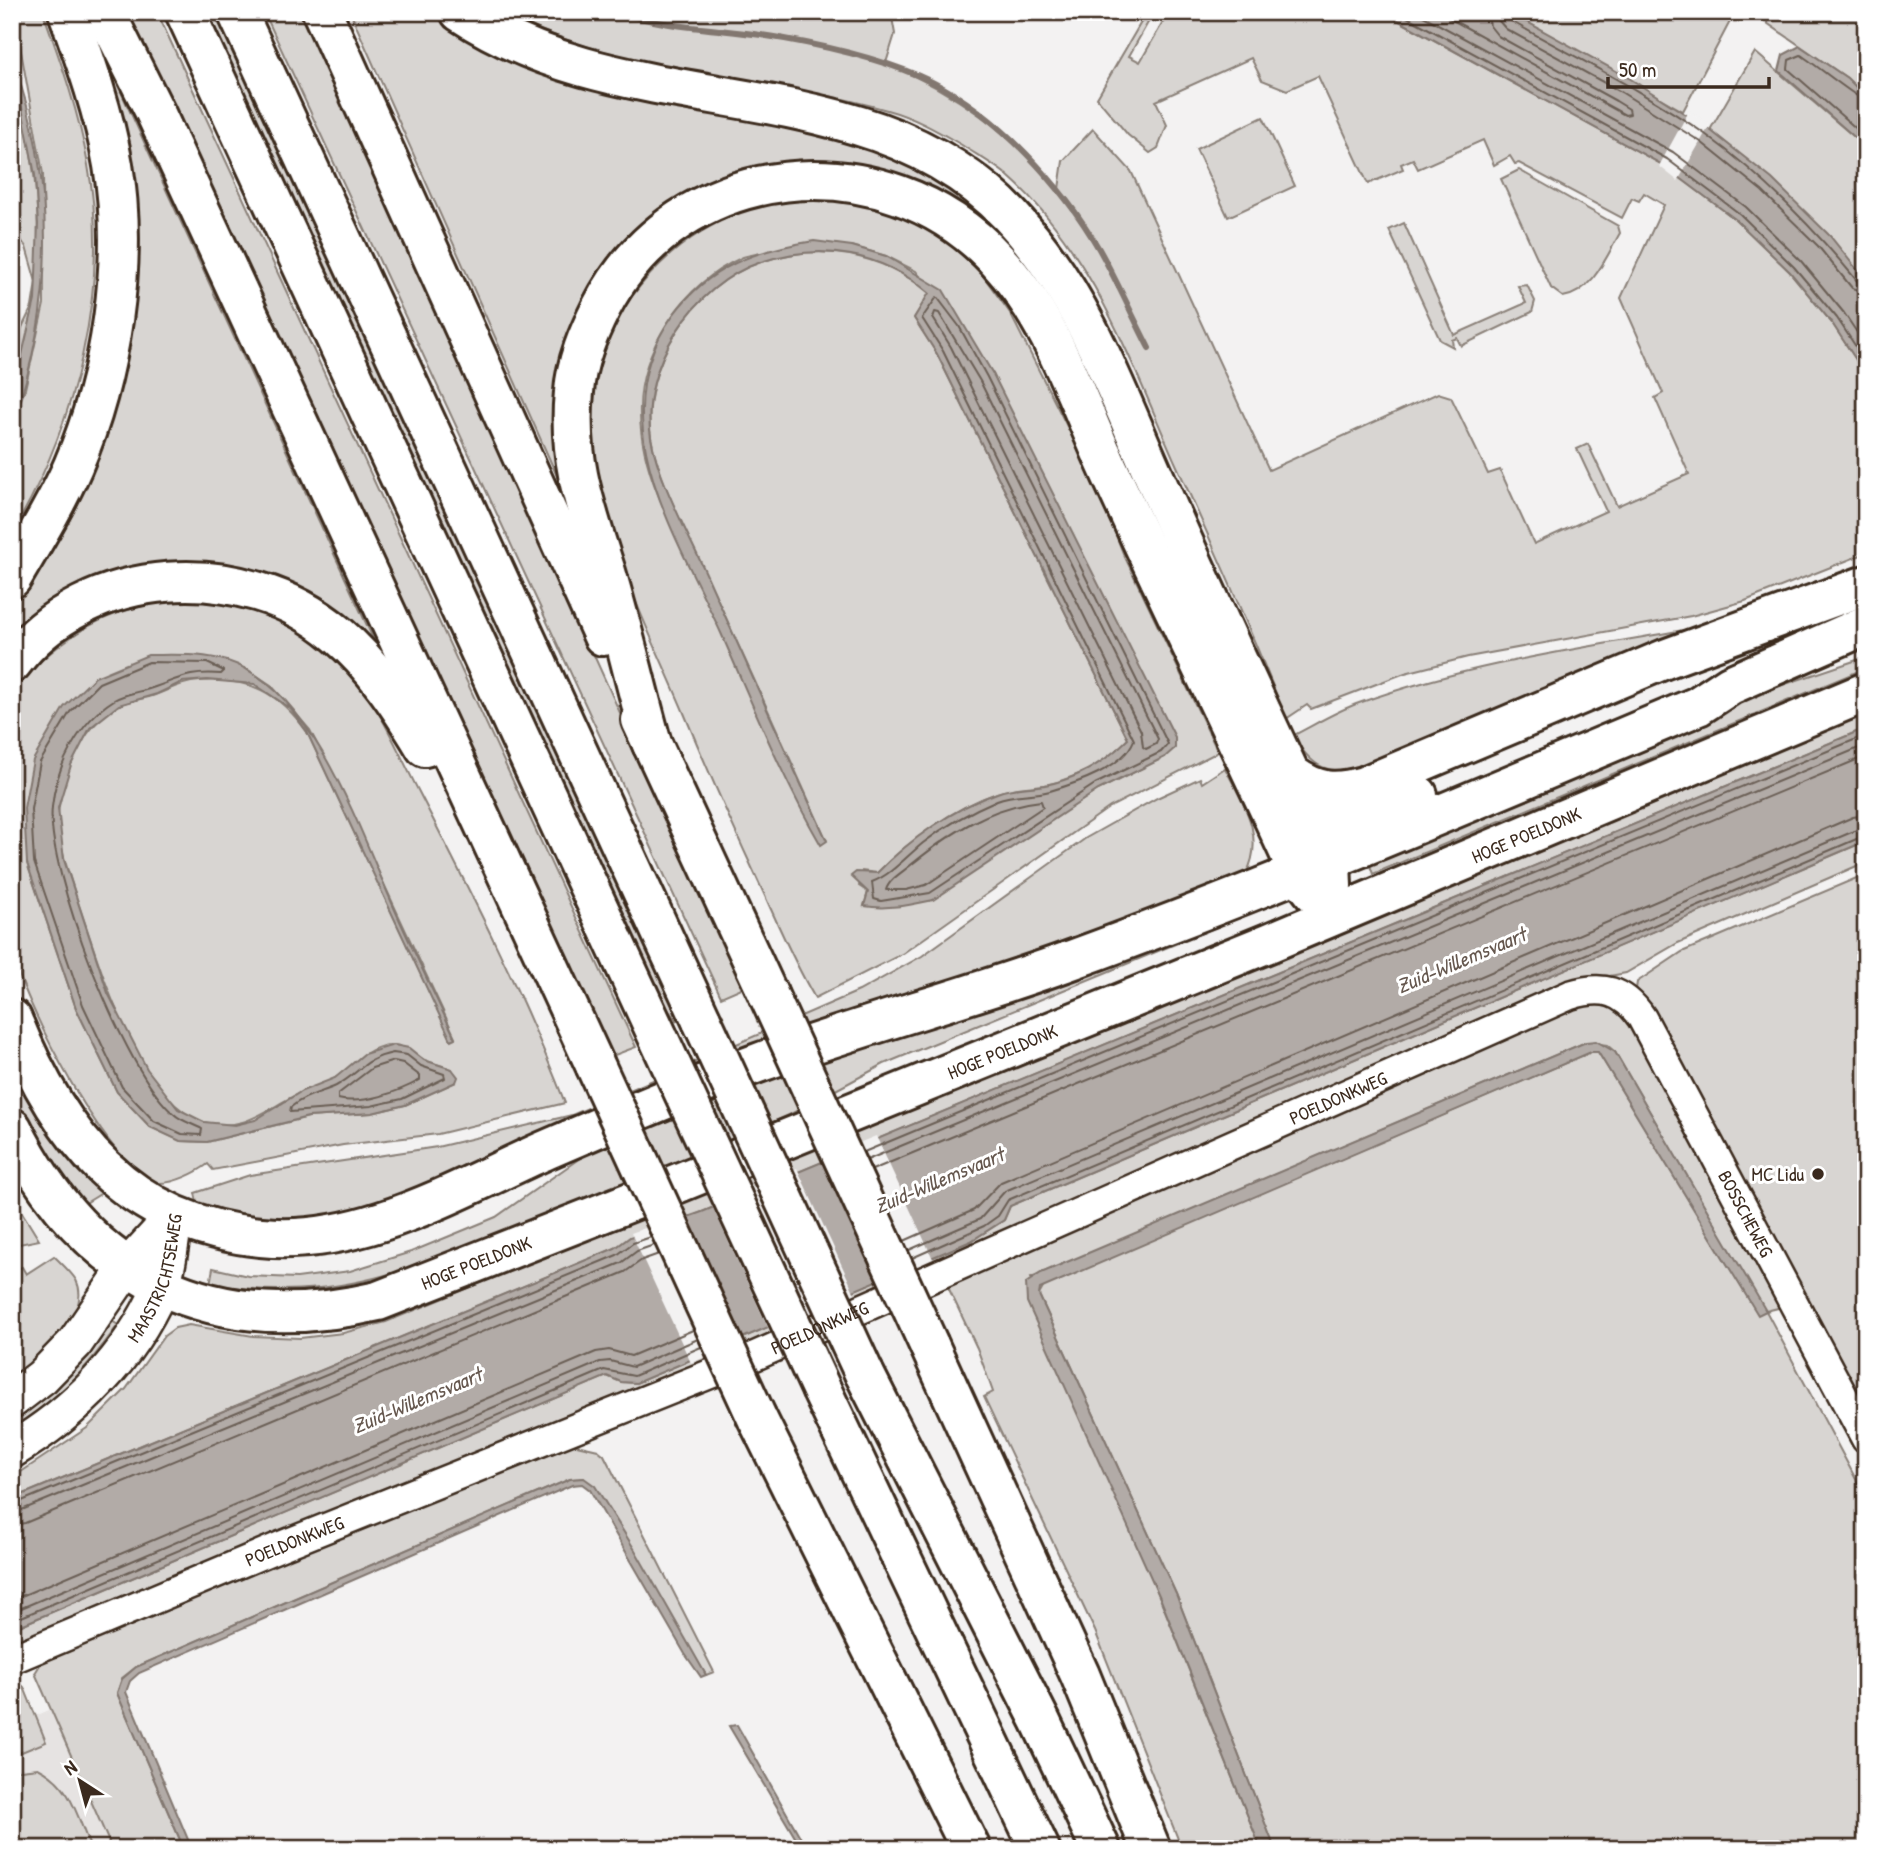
<svg xmlns="http://www.w3.org/2000/svg" width="1878" height="1861" viewBox="0 0 1878 1861" font-family="'Patrick Hand',sans-serif">
<style>
.built{fill:#e6e3e2}
.green{fill:#d8d5d2;stroke:#8a8078;stroke-width:2;fill-rule:evenodd}
.water{fill:#b2aba7;stroke:#827770;stroke-width:2}
.pier{fill:#f3f2f2}
.lines{fill:none;stroke-linecap:round;stroke-linejoin:round}
.shore{stroke:#6b5e55;stroke-width:2}
.stream{stroke:#827770;stroke-width:6}
.minor-casing{stroke:#3b2a1e;stroke-width:33}
.major-casing{stroke:#3b2a1e;stroke-width:40}
.highway-casing{stroke:#3b2a1e;stroke-width:44}
.minor{stroke:#fff;stroke-width:28}
.major{stroke:#fff;stroke-width:35}
.highway{stroke:#fff;stroke-width:38}
.highway-bridge-casing{stroke:#3b2a1e;stroke-width:44;stroke-linecap:butt}
.highway-bridge{stroke:#fff;stroke-width:38}
.poi-dot{fill:#3b2a1e;stroke:#fff;stroke-width:2.5}
.labels{text-anchor:middle;dominant-baseline:central;stroke-width:6;stroke-linejoin:round;paint-order:stroke}
.street-label{font-size:19px;fill:#3b2a1e;stroke:#fff}
.poi-label{font-size:19px;fill:#3b2a1e;stroke:#fff;text-anchor:end}
.water-label{font-size:21px;font-style:italic;fill:#65574e;stroke:#fff}
</style>
<rect width="100%" height="100%" fill="#f3f2f2"/>
<filter id="ink" filterUnits="userSpaceOnUse"><feTurbulence type="fractalNoise" baseFrequency=".0143" numOctaves="2"/><feDisplacementMap in="SourceGraphic" scale="14" xChannelSelector="R" yChannelSelector="G"/><feConvolveMatrix kernelMatrix="1 2 1 2 8 2 1 2 1" color-interpolation-filters="sRGB"/></filter>
<g filter="url(#ink)">
<polygon class="built" points="114,1682 186,1849 12,1849 12,1726"/>
<g class="green">
<path d="M14,12h29c18,50 36,101 45,153 23,124 -13,261 -76,368v-109l13,-35 19,-85 -1,-130z"/>
<polygon points="126,12 157,12 636,1047 612,1056"/>
<polygon points="203,12 218,12 638,920 670,993 677,1022 660,998"/>
<polygon points="264,12 303,12 744,987 721,997"/>
<polygon points="350,12 444,12 721,105 912,160 979,209 1013,247 1071,341 1184,574 1062,345 935,200 728,186 584,320 582,532"/>
<path d="M501,12h390l4,22 -9,29c69,29 124,69 173,126l4,-28 30,-32 38,42 138,299 169,-77 13,4 37,77 12,-4 34,74 72,-33 -29,-62 11,-5 29,62 72,-32 -34,-76 8,-5 -42,-95 43,-93 -20,-12 -5,8 -7,-3 -10,20 -103,-55 -4,1 -5,-8 -16,9 -11,-25 -65,29 -5,-10 -12,5 2,5 -35,15 -50,-108 -31,14 -25,-10 -11,-22 -95,43 11,24 -9,23 -8,5 -22,-18 -31,-37 50,-86h7l-25,44 11,6 29,-50h214l280,153 72,54 55,53 42,51 34,52v178l-121,48 -54,15 -223,41 -63,16 -94,36 -4,-4 -21,14c-34,-87 -72,-171 -110,-255 -45,-101 -83,-213 -168,-288 -14,-12 -33,-22 -48,-32 -24,-14 -47,-27 -73,-34 -129,-36 -267,-36 -386,-98z"/>
<polygon points="1509,12 1735,12 1683,111"/>
<polygon points="1770,12 1866,12 1866,97 1847,78 1767,23"/>
<path d="M1755,52l111,95v134c-46,-58 -98,-105 -156,-151z"/>
<polygon points="110,68 388,671 211,575 12,652 12,607 65,515 106,419 105,70"/>
<path d="M12,76c34,104 35,217 0,321v-49l20,-41 4,-25 -10,-35 -14,-19z"/>
<polygon points="1263,117 1295,186 1228,217 1196,149"/>
<path d="M1519,170l99,56 2,7c-14,24 -27,59 -57,64l-12,-9 -50,-109z"/>
<path d="M776,200h73l43,11 30,14 30,21 29,27 29,40 86,171 27,69 95,199 -108,55 -208,147 -87,44c-22,-37 -38,-76 -56,-115 -26,-56 -51,-112 -75,-170 -55,-131 -151,-298 -44,-427 38,-46 80,-70 136,-86zM852,246l34,10 30,15 77,103 172,383 -67,33 -137,90 -97,26 4,-14 -9,-6 3,-15 15,2c32,-33 77,-65 120,-80 16,-6 31,-6 48,-8 19,-4 42,-14 60,-24 8,-4 16,-15 23,-22l-191,-385 -23,-36 16,-25c-49,-40 -109,-51 -169,-31 -67,22 -121,104 -110,175 7,44 37,97 55,138 41,88 81,177 121,266 -39,-80 -78,-160 -116,-239 -29,-59 -70,-121 -71,-188 -2,-64 44,-130 101,-156 18,-8 88,-10 111,-12z"/>
<polygon points="1404,223 1454,335 1526,303 1518,286 1527,285 1535,301 1532,312 1461,346 1457,338 1452,340 1453,347 1440,340 1389,230"/>
<path d="M182,600c51,3 104,14 145,47 44,37 67,97 93,147 52,101 104,203 145,309l-127,31 -95,11 -130,25 -5,-6c-12,9 -33,19 -48,19 -46,0 -142,-191 -148,-233 -3,-26 0,-54 0,-80 0,-61 0,-121 0,-181 52,-55 94,-82 170,-89zM245,668l26,17 39,45 41,83 104,224 -4,2 -144,-307c-29,-41 -57,-54 -107,-51 -18,1 -29,8 -45,14 -11,4 -25,5 -35,10 -36,18 -54,63 -61,101 -5,32 13,77 23,108 19,57 59,189 122,208 38,11 61,-12 92,-27 13,-6 27,-10 39,-17 19,-11 34,-35 59,-33 13,1 22,11 33,16 8,3 17,5 25,8l4,13 -51,23 -33,8 -63,4 -102,25 -26,-1 -31,-14 -33,-35 -41,-84 -49,-145 68,-186z"/>
<path d="M1695,628l-330,140c-41,6 -49,2 -73,-32 22,-11 44,-25 67,-33 108,-39 223,-55 336,-75z"/>
<polygon points="1866,657 1866,668 1373,874 1367,857 1741,699"/>
<polygon points="1866,712 1866,728 12,1499 12,1478 87,1428 126,1389 164,1336 175,1328 189,1325 253,1336 300,1338 343,1333 386,1322"/>
<path d="M1225,768c18,35 41,68 21,106l-838,322c-71,19 -142,46 -211,6l-2,-9 55,-18 187,-28 135,-32 287,-124 63,-35 164,-118 71,-40 43,-20 2,5z"/>
<polygon points="1866,841 1866,862 1678,943 1626,973 1582,981 945,1265 12,1651 12,1629 607,1376 621,1382 636,1383 971,1241 1004,1220 1010,1206"/>
<polygon points="1866,874 1866,1421 1636,989 1637,982 1682,952"/>
<path d="M1237,908l4,9 -357,147 -95,51 -112,48 -261,103c-73,24 -130,30 -206,18l3,-16 35,8 49,2 53,-7 61,-19 85,-35 94,-66 57,-27z"/>
<polygon points="1591,999 1625,1012 1786,1306 1766,1311 1866,1498 1866,1849 1275,1849 1176,1594 1039,1295 1044,1286 1591,1052 1598,1052 1758,1314 1765,1311 1615,1052 1607,1045 1586,1042 1031,1278 1261,1849 1182,1849 1095,1631 984,1397 993,1392 977,1348 948,1287 1317,1117"/>
<path d="M12,1051l98,137 -26,16c-25,-30 -62,-77 -71,-115 -3,-12 -1,-27 -1,-38z"/>
<polygon points="12,1196 39,1240 14,1245 12,1251"/>
<path d="M54,1256c7,7 17,16 22,24 18,35 -40,80 -64,98v-107l10,-4 4,7z"/>
<path d="M109,1319l9,6c-29,40 -62,79 -106,104v-16z"/>
<polygon points="568,1443 598,1450 604,1455 714,1672 706,1675 584,1478 570,1479 136,1667 122,1678 117,1693 184,1849 112,1849 35,1673 43,1660"/>
<polygon points="12,1677 24,1687 46,1742 12,1756"/>
<path d="M38,1768c34,17 39,48 53,81h-79v-78z"/>
</g>
<g class="water">
<polygon points="1383,12 1509,12 1629,78 1710,130 1772,179 1830,236 1866,281 1866,375 1832,323 1790,272 1735,219 1663,165"/>
<polygon points="1800,46 1847,78 1866,97 1866,147 1779,71 1783,55"/>
<path d="M12,59c44,119 44,245 0,365v-27l23,-97 3,-76 -3,-49 -14,-72 -9,-27z"/>
<path d="M814,241l38,5 34,10 57,34 50,84 182,363v11l-10,9 -67,33 -165,110c-24,5 -45,10 -69,6l4,-14 -17,-16 5,-4 21,1c32,-33 77,-65 120,-80 16,-6 32,-5 48,-8 32,-6 61,-24 83,-46l-191,-385 -23,-36 15,-25c-48,-41 -108,-51 -168,-31 -67,22 -122,105 -110,176 8,45 39,99 58,142 39,87 78,175 118,261l-6,4c-39,-67 -69,-142 -100,-212 -45,-99 -123,-214 -48,-318 36,-49 83,-65 141,-74z"/>
<path d="M148,655c33,0 68,-3 98,14 72,38 114,162 146,234 20,46 42,90 63,135l-4,2 -144,-308 -17,-24 -36,-24 -47,-4 -25,2 -25,12 -38,11 -29,23 -19,37 -13,43 6,52 44,133 39,76 31,40 26,13 31,3 20,-5 47,-29 33,-13 29,-24 30,-9 15,3 15,12 28,9 6,8 -2,5 -51,23 -33,8 -64,4 -101,25 -27,-1 -30,-14 -33,-35 -41,-84 -49,-145 -3,-55 9,-48 31,-53 31,-30z"/>
<polygon points="1866,728 1866,841 1010,1206 1004,1220 971,1241 636,1383 621,1382 607,1376 12,1629 12,1499 615,1248 630,1237 702,1212"/>
<polygon points="1596,1041 1615,1052 1766,1311 1758,1315 1598,1052 1591,1052 1040,1289 1039,1295 1176,1594 1275,1849 1261,1849 1161,1600 1027,1302 1026,1283 1041,1273 1586,1042"/>
<polygon points="584,1478 595,1486 635,1550 706,1675 701,1677 685,1654 590,1490 582,1484 572,1485 139,1673 130,1681 126,1692 192,1849 184,1849 117,1693 122,1679 136,1667 570,1479"/>
<polygon points="737,1725 807,1849 802,1849 729,1726"/>
</g>
<g class="pier">
<polygon points="1689,111 1710,125 1678,181 1659,166"/>
<polygon points="876,1136 934,1261 882,1282 824,1157"/>
<polygon points="797,1168 855,1294 769,1330 711,1204"/>
<polygon points="684,1214 743,1341 691,1363 631,1233"/>
</g>
<g class="lines">
<g class="shore">
<polyline points="1398,12 1667,159 1740,214 1794,267 1837,318 1866,362"/>
<polyline points="1416,12 1673,152 1746,207 1801,261 1844,313 1866,346"/>
<polyline points="1438,12 1625,115 1630,114 1629,109 1616,101 1498,36 1490,26 1487,12"/>
<polyline points="1498,12 1499,21 1506,29 1621,92 1701,142 1762,191 1818,246 1852,288 1866,293"/>
<path d="M1507,12l4,9c65,37 133,70 194,113 58,42 108,93 153,148l8,2"/>
<path d="M1866,101c-7,-1 -54,-39 -65,-46l-12,5 -1,9 78,68"/>
<path d="M937,297l22,29 28,51 181,367 -7,8 -66,32 -165,109 -49,8 -7,-2 -2,-17c19,-7 35,-26 51,-39 22,-17 48,-32 74,-43 17,-7 35,-4 53,-9 27,-8 73,-23 84,-51l-191,-389 -21,-33z"/>
<polygon points="935,312 939,313 980,381 1158,739 1156,744 1146,749 1143,747 1141,731 951,347 933,318"/>
<path d="M149,662l58,1 17,8 -3,3c-31,-2 -38,3 -66,13 -13,5 -29,6 -41,13 -35,22 -58,66 -62,107 -7,61 73,268 122,307 7,7 19,10 28,15l-1,6 -19,-1 -28,-13 -32,-34 -39,-82 -49,-143 -3,-53 9,-47 30,-50 29,-29z"/>
<path d="M1041,801l2,6 -117,78 -20,5h-20c3,-11 17,-18 26,-26 39,-31 78,-58 129,-63z"/>
<path d="M393,1053l14,2 14,11 23,8 1,4 -43,21 -31,7 -81,6 1,-5c13,-11 29,-14 45,-21 24,-13 27,-27 57,-33z"/>
<path d="M394,1061l9,2 17,13v4c-21,12 -58,25 -82,19v-5l34,-26z"/>
<polyline points="864,1152 1866,735"/>
<polyline points="867,1160 1866,745"/>
<polyline points="872,1170 1866,756"/>
<polyline points="904,1241 974,1210 1001,1182 1853,817 1866,815"/>
<polyline points="909,1250 980,1219 1005,1191 1866,826"/>
<polyline points="912,1258 984,1226 998,1216 1008,1200 1866,835"/>
<polyline points="12,1505 617,1255 633,1243 651,1237"/>
<polyline points="12,1514 621,1263 637,1251 654,1245"/>
<polyline points="12,1525 25,1523 625,1272 642,1260 659,1254"/>
<polyline points="12,1600 596,1352 609,1350 631,1356 693,1330"/>
<polyline points="12,1612 600,1362 610,1361 633,1367 698,1339"/>
<polyline points="12,1621 604,1370 634,1376 701,1347"/>
</g>
<path class="stream" d="M618,12c54,18 112,16 167,27 50,9 102,21 147,43 67,34 130,103 167,167 18,32 33,66 50,99"/>
<defs>
<g id="minor">
<path id="s1" d="M12,1659l269,-113 474,-190 815,-361c33,-10 53,-5 72,23l224,421"/>
</g>
<g id="major">
<polyline points="12,1400 42,1377 75,1343 127,1267 175,1215"/>
<path id="s2" d="M12,1450c64,-38 117,-92 148,-161 9,-21 11,-51 15,-74"/>
</g>
<g id="highway">
<polyline points="105,12 155,112 595,1065"/>
<polyline points="185,12 659,1039"/>
<polyline points="237,12 702,1021"/>
<polyline points="322,12 603,636"/>
<path d="M460,12c126,84 280,72 418,120 56,20 108,53 146,99 65,76 97,173 138,263 54,123 112,245 169,367l1,25"/>
<path d="M12,578c21,-36 44,-73 61,-112 38,-88 56,-206 40,-301 -9,-52 -27,-103 -45,-153"/>
<path d="M12,663c75,-100 233,-107 325,-29 37,31 63,72 88,113"/>
<polyline points="641,720 768,994"/>
<path d="M652,744c-16,-57 -29,-115 -46,-172 -20,-63 -39,-113 -32,-180 2,-30 14,-58 27,-84 77,-151 284,-170 396,-48 55,59 80,140 113,212 61,135 128,267 189,402l15,19"/>
<path d="M1292,775c25,18 43,19 72,11l301,-127 201,-74"/>
<path d="M1307,809c46,18 68,4 111,-14"/>
<path d="M12,1019c47,117 114,205 249,218 98,10 191,-45 278,-84 72,-31 145,-63 219,-90 104,-38 212,-66 316,-104 211,-77 417,-166 624,-253l32,-21 136,-60"/>
<path id="s3" d="M12,1128c76,153 202,211 366,173l298,-117 595,-242 595,-250"/>
<polyline points="929,1345 1080,1675 1151,1849"/>
<polyline points="864,1373 1040,1720 1101,1849"/>
<polyline points="822,1391 1040,1849"/>
<polyline points="757,1418 971,1849"/>
</g>
</defs>
<use href="#minor" class="minor-casing"/>
<use href="#major" class="major-casing"/>
<use href="#highway" class="highway-casing"/>
<use href="#minor" class="minor"/>
<use href="#major" class="major"/>
<use href="#highway" class="highway"/>
<defs>
<g id="highway-bridge">
<polyline points="768,994 929,1345"/>
<polyline points="702,1021 864,1373"/>
<polyline points="659,1039 822,1391"/>
<polyline points="595,1065 757,1418"/>
</g>
</defs>
<use href="#highway-bridge" class="highway-bridge-casing"/>
<use href="#highway-bridge" class="highway-bridge"/>
</g>
</g>
<circle class="poi-dot" cx="1818" cy="1174" r="7"/>
<g class="labels">
<g class="street-label">
<text stroke="none"><textPath href="#s3" startOffset="1682">HOGE POELDONK</textPath></text>
<text stroke="none"><textPath href="#s3" startOffset="1115">HOGE POELDONK</textPath></text>
<text stroke="none"><textPath href="#s1" startOffset="1440">POELDONKWEG</textPath></text>
<text stroke="none"><textPath href="#s1" startOffset="1998">BOSSCHEWEG</textPath></text>
<text stroke="none"><textPath href="#s3" startOffset="548">HOGE POELDONK</textPath></text>
<text stroke="none"><textPath href="#s2" startOffset="231">MAASTRICHTSEWEG</textPath></text>
<text stroke="none"><textPath href="#s1" startOffset="873">POELDONKWEG</textPath></text>
<text stroke="none"><textPath href="#s1" startOffset="306">POELDONKWEG</textPath></text>
</g>
<g class="poi-label">
<text x="1804" y="1174">MC Lidu</text>
</g>
<g class="water-label">
<text transform="translate(1461 960) rotate(-23)">Zuid-Willemsvaart</text>
<text transform="translate(939 1180) rotate(-23)">Zuid-Willemsvaart</text>
<text transform="translate(417 1400) rotate(-23)">Zuid-Willemsvaart</text>
</g>
</g>
<rect width="1878" height="1861" fill="none" stroke="#fff" stroke-width="42"/>
<rect x="21" y="21" width="1836" height="1819" fill="none" stroke="#3b2a1e" stroke-width="2.5" filter="url(#ink)"/>
<g transform="translate(80 1781) rotate(324)" stroke="#ffffff" stroke-width="5" paint-order="stroke">
<path d="M0-5L12 26L0 18L-12 26Z" fill="#3b2a1e"/>
<text y="-10" font-size="19" font-weight="bold" text-anchor="middle" fill="#3b2a1e">N</text>
</g>
<path d="M1608 77v10h161v-10" fill="none" stroke="#3b2a1e" stroke-width="3.5"/>
<text x="1619" y="77" font-size="21" fill="#3b2a1e" stroke="#ffffff" stroke-width="5" paint-order="stroke">50 m</text>
</svg>
